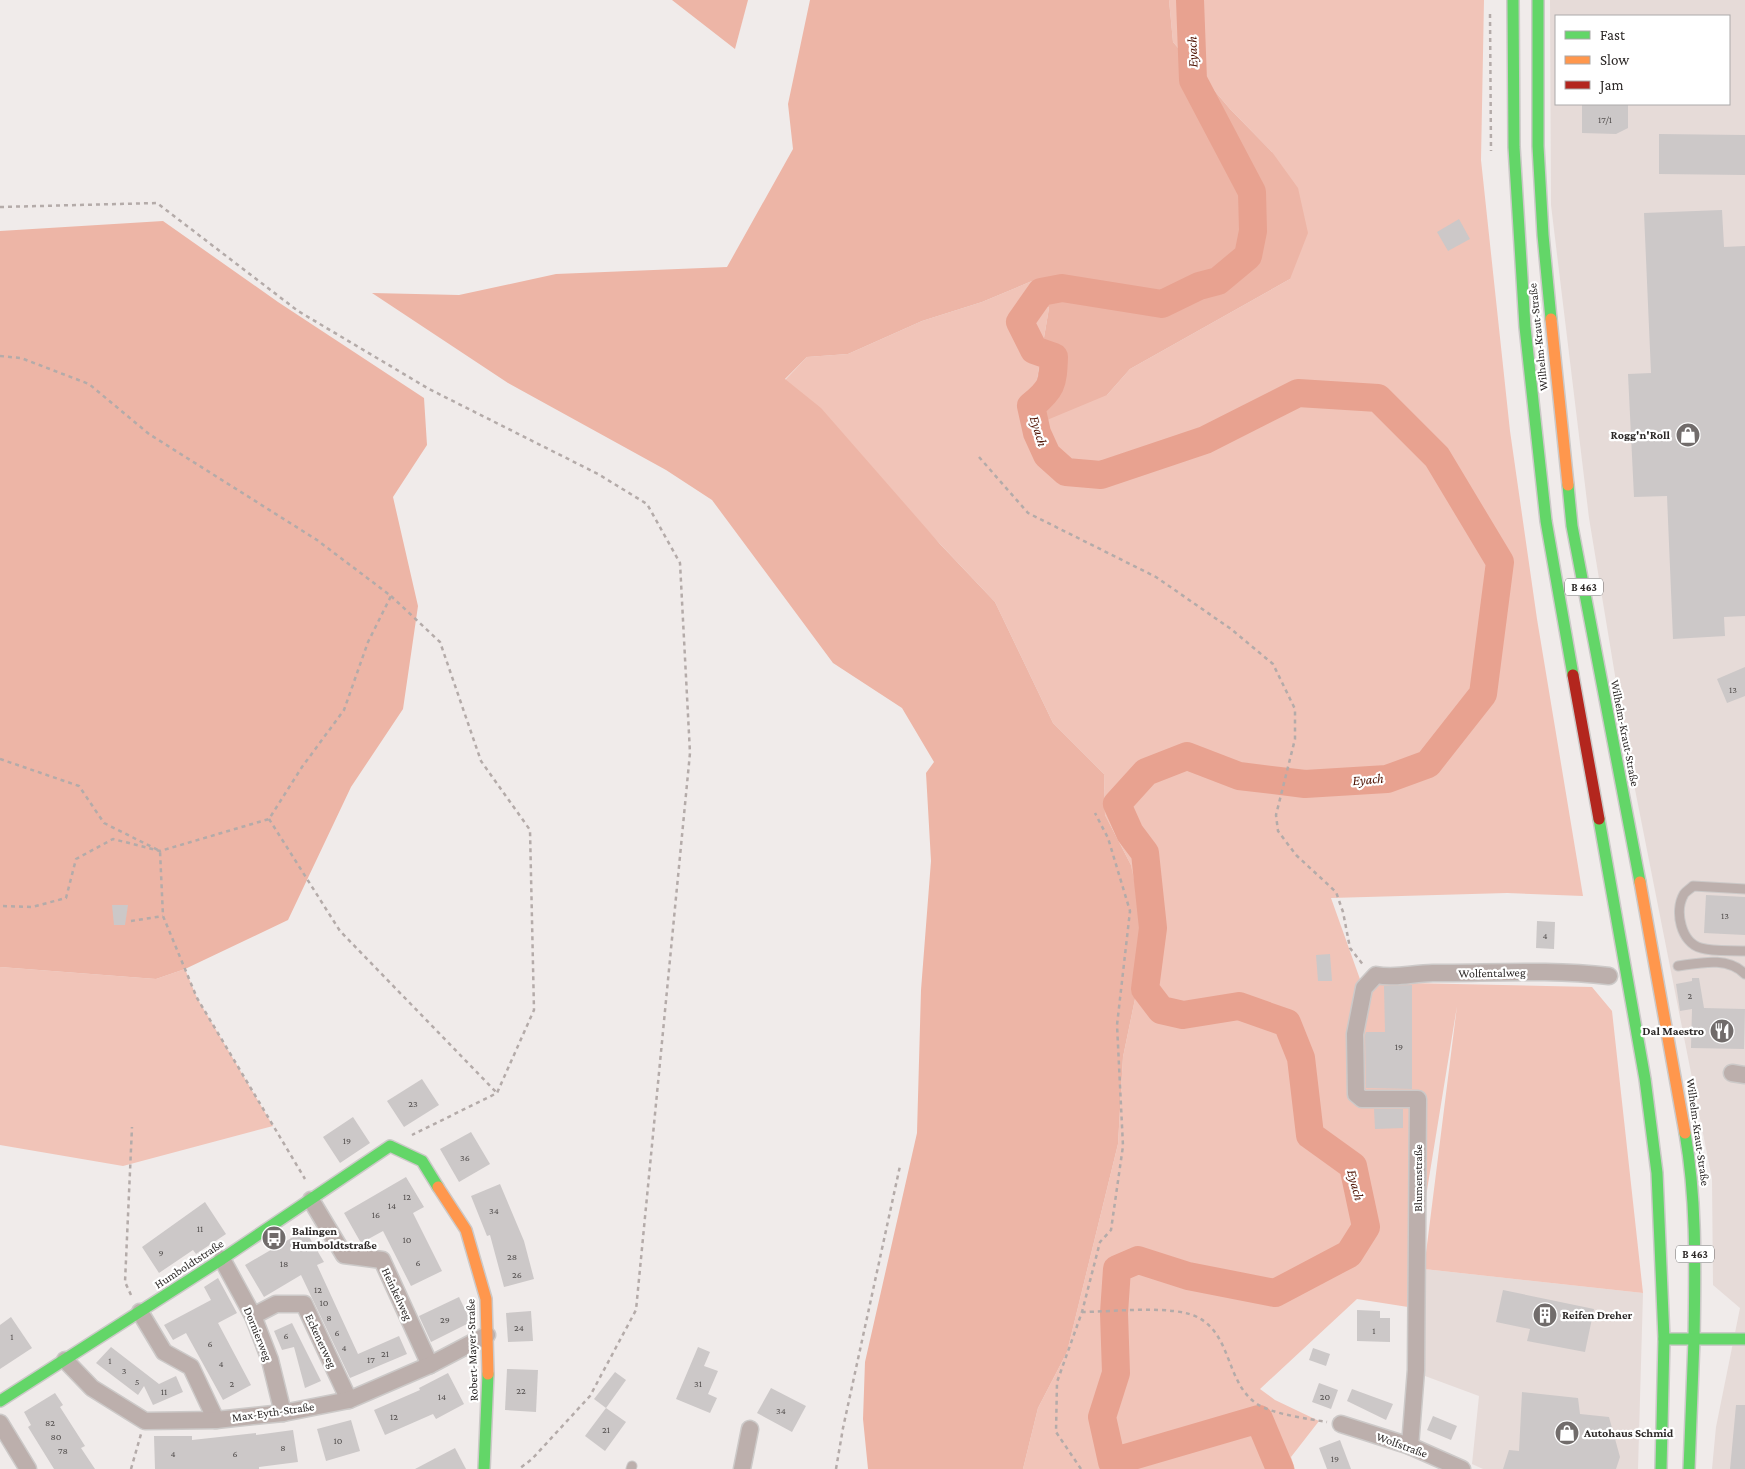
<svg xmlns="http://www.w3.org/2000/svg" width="1745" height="1469" viewBox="0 0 1745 1469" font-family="'Crimson Pro',serif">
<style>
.built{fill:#e6dbd8;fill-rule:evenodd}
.green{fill:#f1c4b8}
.forest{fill:#edb5a6}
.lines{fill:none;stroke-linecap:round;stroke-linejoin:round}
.river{stroke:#e8a290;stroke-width:28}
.building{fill:#ccc8c8}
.lane-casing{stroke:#ccc9c8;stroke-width:11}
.street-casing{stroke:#ccc9c8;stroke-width:19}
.fast-casing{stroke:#ccc9c8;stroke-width:14}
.slow-casing{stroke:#ccc9c8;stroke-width:14}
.jam-casing{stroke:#ccc9c8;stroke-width:14}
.path{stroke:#b4aba9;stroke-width:2.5;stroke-dasharray:4 4;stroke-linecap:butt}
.lane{stroke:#bcafac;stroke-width:9}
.street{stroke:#bcafac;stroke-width:16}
.fast{stroke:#63d668;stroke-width:11}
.slow{stroke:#ff974d;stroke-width:11}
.jam{stroke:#b3261e;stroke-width:11}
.labels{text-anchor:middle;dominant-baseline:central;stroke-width:4.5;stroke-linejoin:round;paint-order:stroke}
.number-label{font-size:10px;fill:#54504f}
.shield{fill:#fff;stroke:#6b6868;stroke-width:1}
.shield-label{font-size:11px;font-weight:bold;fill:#2c2827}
.street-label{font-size:12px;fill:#2c2827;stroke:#fff}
.poi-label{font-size:12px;font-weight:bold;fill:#2c2827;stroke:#fff;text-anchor:start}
.water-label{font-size:14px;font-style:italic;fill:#501404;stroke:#fff}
</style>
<rect width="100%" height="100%" fill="#f0ebea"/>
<g class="built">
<path d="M1550,0h195v1469h-33l4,-42 24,-119 -27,-23 -1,-106 -84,-425 -39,-236 -38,-313zM1556,16h173v88h-173z"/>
<polygon points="1424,1269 1643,1293 1638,1469 1483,1469 1472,1464 1479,1396 1425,1376"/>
</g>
<g class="green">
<polygon points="1169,0 1484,0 1481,160 1510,431 1537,619 1583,896 1507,893 1331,898 1361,982 1592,987 1612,1011 1643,1293 1424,1269 1457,1006 1408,1307 1357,1299 1260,1389 1275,1400 1319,1421 1291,1457 1295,1469 1023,1469 1038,1408 1067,1352 1118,1144 1123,1057 1141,970 1131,865 1105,815 1104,774 1053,723 995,602 785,380 807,357 848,354 922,321 982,302 1032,281 1049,308 1035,391 1107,395 1130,369 1290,279 1272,152 1230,109 1173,42"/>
<polygon points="0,967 156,979 185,969 197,998 273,1126 123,1166 0,1145"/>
</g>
<g class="forest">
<polygon points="672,0 748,0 735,49"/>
<polygon points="810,0 1169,0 1173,42 1230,109 1272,152 1298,188 1308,233 1290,279 1130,369 1107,395 1047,420 1035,391 1049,308 1032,281 982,302 922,321 848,354 807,357 785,379 821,408 940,544 995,602 1053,723 1104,774 1105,815 1131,865 1141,915 1141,970 1123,1057 1118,1144 1067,1352 1038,1408 1023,1469 868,1469 863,1419 865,1362 917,1133 921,990 931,861 926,773 934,762 902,708 833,663 712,500 666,470 508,383 372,293 459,295 556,274 727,267 793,149 788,104"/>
<polygon points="163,221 278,302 424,398 427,445 393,497 418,606 403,709 351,787 288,920 185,969 156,979 0,967 0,231"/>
</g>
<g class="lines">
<path class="river" d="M1190,0l3,80 59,112 1,39 -5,25 -30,25 -19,5 -37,18 -100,-16 -21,4 -21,30 14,28 20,7c-1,27 -2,32 -23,49l6,27 10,22 19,17 35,3 104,-35 93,-47 80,5 59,59 63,105 -17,132 -55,70 -41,15 -82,5 -66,-8 -52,-20 -41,16 -29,32 13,29 15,20 8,75 -8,61 16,21 22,5 56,-9 48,17 14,35 9,77 43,31 13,61 -17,27 -74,39 -87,-17 -50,-16 -21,9 -3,44 2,60 -14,44 10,45 147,-43 21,50"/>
</g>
<g class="building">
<polygon points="1582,104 1628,104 1628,128 1616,134 1582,133"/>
<polygon points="1659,134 1745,135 1745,175 1659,174"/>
<polygon points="1722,210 1724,247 1745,246 1745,616 1724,617 1725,636 1673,639 1667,496 1634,497 1628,374 1651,373 1644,213"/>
<polygon points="1459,219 1470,239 1448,251 1437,232"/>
<polygon points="1745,667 1745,696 1727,703 1717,679"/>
<polygon points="1706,895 1745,897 1745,935 1704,933"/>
<polygon points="112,905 128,905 125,925 114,925"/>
<polygon points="1537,921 1555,922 1554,949 1536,948"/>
<polygon points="1330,954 1332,981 1318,981 1316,955"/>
<polygon points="1692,978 1699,978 1704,1008 1745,1009 1744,1049 1691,1048 1692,1009 1680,1011 1676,984 1692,981"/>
<polygon points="1412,985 1412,1089 1366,1088 1365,1035 1366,1032 1385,1032 1384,986"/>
<polygon points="422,1079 439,1105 404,1127 387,1101"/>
<polygon points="1374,1109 1403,1109 1403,1128 1375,1129"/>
<polygon points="353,1117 370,1143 340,1163 323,1137"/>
<polygon points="471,1132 490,1164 459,1182 440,1149"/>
<polygon points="406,1177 424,1207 413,1213 442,1271 411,1286 383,1231 361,1243 344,1213"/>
<polygon points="500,1184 524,1241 534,1279 504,1287 490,1235 487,1236 471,1196"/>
<polygon points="205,1202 226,1234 196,1254 193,1250 159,1273 142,1247"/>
<polygon points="305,1230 324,1262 317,1265 358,1354 399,1336 407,1354 350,1378 301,1275 264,1297 245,1265"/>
<polygon points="218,1278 237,1313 218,1323 251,1385 223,1400 186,1333 173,1340 164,1325 211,1300 204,1287"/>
<polygon points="1503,1290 1594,1309 1585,1352 1527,1341 1530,1329 1496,1322"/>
<polygon points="459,1297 471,1322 431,1342 419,1316"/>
<polygon points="1357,1310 1380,1311 1380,1318 1390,1318 1390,1342 1357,1341"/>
<polygon points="531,1311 533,1341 508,1342 506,1313"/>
<polygon points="11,1317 32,1348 0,1369 0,1325"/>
<polygon points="292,1323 321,1381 305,1388 294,1347 282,1350 274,1331"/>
<polygon points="111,1347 159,1384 176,1376 183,1392 153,1405 144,1386 138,1395 96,1363"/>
<polygon points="698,1347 710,1352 704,1366 718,1371 708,1394 717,1398 710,1413 676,1399"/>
<polygon points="1313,1348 1330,1354 1326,1366 1309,1360"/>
<polygon points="507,1369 538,1370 536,1412 505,1410"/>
<polygon points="615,1372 626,1380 606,1408 594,1399"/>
<polygon points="448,1373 464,1404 436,1419 433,1414 385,1435 374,1410 420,1390 419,1388"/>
<polygon points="1319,1383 1338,1390 1331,1409 1312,1402"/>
<polygon points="771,1388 806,1406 792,1432 757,1413"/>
<polygon points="1352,1389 1393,1404 1386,1420 1347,1401"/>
<polygon points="1522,1392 1578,1398 1580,1414 1609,1417 1620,1457 1616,1469 1503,1469 1509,1450 1519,1451"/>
<polygon points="55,1393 63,1405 60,1407 85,1446 81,1448 95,1469 54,1469 28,1427 31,1425 24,1412"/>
<polygon points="1736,1405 1745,1405 1745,1469 1730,1469"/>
<polygon points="606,1408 626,1422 605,1451 585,1436"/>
<polygon points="1433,1416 1457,1426 1451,1440 1427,1430"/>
<polygon points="351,1420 360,1451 326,1461 317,1429"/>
<polygon points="293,1430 298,1462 259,1467 259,1469 155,1469 154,1436 192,1436 192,1440 256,1433 256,1435"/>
<polygon points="1340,1440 1351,1469 1327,1469 1319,1448"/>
<polygon points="455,1448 466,1469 415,1469"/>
</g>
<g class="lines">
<defs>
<g id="lane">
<path d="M1745,889l-52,-3c-3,3 -7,5 -9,8 -10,17 -3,49 17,54 13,4 30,2 44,3"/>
<path d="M1678,966c22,-3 49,-10 67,8"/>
<polyline points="631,1469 632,1466"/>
</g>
<g id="street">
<polyline points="1732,1073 1745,1075"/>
<polyline points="311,1200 344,1255 382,1260 430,1365"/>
<polyline points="222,1259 253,1316 270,1360 283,1413"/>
<polyline points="140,1312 164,1352 191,1367 216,1420"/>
<polyline points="253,1316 276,1304 304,1304 349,1400"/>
<polyline points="65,1360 92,1388 145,1421 216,1420 283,1413 349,1400 430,1365 487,1335"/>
<polyline points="0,1423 28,1469"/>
<polyline points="1341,1424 1410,1446 1462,1469"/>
<path d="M1410,1446l6,-76 2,-271h-56l-6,-5 -1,-60 9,-46 12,-13c20,4 37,-2 57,-2 59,0 118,-4 176,3"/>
<polyline points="742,1469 750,1429"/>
</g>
<g id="fast">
<polyline points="1513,0 1514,147 1525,327 1546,521 1573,675"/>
<polyline points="1538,0 1538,146 1543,235 1551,319"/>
<polyline points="1568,485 1572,526 1640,882"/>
<polyline points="1599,819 1645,1079 1657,1173 1664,1339"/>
<path d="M1685,1133c12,68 10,138 9,207"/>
<polyline points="0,1401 222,1259 390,1146 422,1161 438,1187"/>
<polyline points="484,1469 488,1374"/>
<polyline points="1661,1469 1664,1339 1745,1339"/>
<polyline points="1689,1469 1694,1340"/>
</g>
<g id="slow">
<polyline points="1551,319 1568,485"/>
<polyline points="1640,882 1685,1133"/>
<polyline points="438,1187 466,1230 486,1299 488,1374"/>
</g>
<polyline id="jam" points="1573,675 1599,819"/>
</defs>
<use href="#lane" class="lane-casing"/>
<use href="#street" class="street-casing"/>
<use href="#fast" class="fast-casing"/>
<use href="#slow" class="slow-casing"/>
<use href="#jam" class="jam-casing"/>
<g class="path">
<polyline points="1490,14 1491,151"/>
<polyline points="0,207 157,203 298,311 429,389 598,474 647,504 680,563 690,753 636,1310 590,1396 532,1459 519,1469"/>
<polyline points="0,356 21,358 89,384 149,434 317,540 391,596 368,642 344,710 302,767 269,819 160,851 113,839 76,859 66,898 32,907 0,906"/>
<polyline points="979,457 1028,513 1156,577 1231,629 1273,664 1295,709 1295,739 1276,815 1278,831 1296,855 1336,892 1343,912 1350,948 1364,966"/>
<polyline points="391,596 440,642 481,761 530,830 534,1010 497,1093 412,1135"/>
<polyline points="0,759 79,786 104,823 160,851 163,916 197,998 305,1179"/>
<polyline points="269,819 340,931 497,1093"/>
<polyline points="131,921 163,916"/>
<polyline points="131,1295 125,1282 132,1127"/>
<path d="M1082,1312c29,0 93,-8 117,6 33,18 27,65 58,86 15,10 52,15 70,18"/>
<polyline points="131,1469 141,1434"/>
<polyline points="836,1469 843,1428 900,1166"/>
<polyline points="1081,1469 1056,1432 1057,1382 1082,1312 1100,1242 1111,1230 1123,1146 1117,1025 1130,911 1108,838 1095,813"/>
</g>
<use href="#lane" class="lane"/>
<use href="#street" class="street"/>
<use href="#fast" class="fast"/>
<use href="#slow" class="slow"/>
<use href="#jam" class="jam"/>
</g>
<defs>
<symbol id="shop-disc" viewBox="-11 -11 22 22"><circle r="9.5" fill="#716c6b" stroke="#fff"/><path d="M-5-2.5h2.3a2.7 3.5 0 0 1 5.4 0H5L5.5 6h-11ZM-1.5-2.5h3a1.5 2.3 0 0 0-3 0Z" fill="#fff"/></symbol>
<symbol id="restaurant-disc" viewBox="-11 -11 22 22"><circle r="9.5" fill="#716c6b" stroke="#fff"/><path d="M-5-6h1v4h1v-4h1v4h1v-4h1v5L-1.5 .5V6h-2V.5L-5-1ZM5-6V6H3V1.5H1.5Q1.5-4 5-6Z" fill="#fff"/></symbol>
<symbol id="bus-disc" viewBox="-11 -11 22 22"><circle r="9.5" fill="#716c6b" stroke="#fff"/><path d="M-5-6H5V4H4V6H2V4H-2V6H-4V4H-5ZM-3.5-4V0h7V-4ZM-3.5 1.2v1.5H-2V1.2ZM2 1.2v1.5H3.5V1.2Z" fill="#fff"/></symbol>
<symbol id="building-disc" viewBox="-11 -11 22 22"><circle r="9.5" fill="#716c6b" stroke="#fff"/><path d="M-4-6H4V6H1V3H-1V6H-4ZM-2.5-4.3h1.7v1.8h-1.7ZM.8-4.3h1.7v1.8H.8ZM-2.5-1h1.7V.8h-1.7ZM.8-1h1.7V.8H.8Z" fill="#fff"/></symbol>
</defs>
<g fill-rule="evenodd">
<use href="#shop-disc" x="1674" y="421" width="28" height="28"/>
<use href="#restaurant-disc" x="1708" y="1017" width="28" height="28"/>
<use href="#bus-disc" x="260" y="1224" width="28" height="28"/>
<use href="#building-disc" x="1531" y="1301" width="28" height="28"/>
<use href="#shop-disc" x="1553" y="1419" width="28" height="28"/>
</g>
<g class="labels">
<g class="number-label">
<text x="1605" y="119">17/1</text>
<text x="1733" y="689">13</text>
<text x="1725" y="915">13</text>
<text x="1545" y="935">4</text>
<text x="1690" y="995">2</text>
<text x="1399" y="1046">19</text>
<text x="413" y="1103">23</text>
<text x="347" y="1140">19</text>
<text x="465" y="1157">36</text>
<text x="407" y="1196">12</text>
<text x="392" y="1205">14</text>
<text x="494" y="1210">34</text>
<text x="376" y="1214">16</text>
<text x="200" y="1228">11</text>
<text x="407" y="1239">10</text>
<text x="161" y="1252">9</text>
<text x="512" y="1256">28</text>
<text x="418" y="1262">6</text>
<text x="284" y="1263">18</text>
<text x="517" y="1274">26</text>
<text x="318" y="1289">12</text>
<text x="324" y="1302">10</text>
<text x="329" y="1317">8</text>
<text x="445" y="1319">29</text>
<text x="519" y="1327">24</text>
<text x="1374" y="1330">1</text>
<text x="337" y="1332">6</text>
<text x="286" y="1335">6</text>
<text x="12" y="1336">1</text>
<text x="210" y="1343">6</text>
<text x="344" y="1347">4</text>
<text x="385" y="1353">21</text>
<text x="371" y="1359">17</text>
<text x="110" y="1360">1</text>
<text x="221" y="1363">4</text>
<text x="124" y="1370">3</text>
<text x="137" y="1381">5</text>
<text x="232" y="1383">2</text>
<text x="698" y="1383">31</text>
<text x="521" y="1390">22</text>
<text x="164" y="1391">11</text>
<text x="442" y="1396">14</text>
<text x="1325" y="1396">20</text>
<text x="781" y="1410">34</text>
<text x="394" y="1416">12</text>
<text x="50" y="1422">82</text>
<text x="606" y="1429">21</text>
<text x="56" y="1436">80</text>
<text x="338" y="1440">10</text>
<text x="283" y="1447">8</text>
<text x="63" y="1450">78</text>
<text x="173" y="1453">4</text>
<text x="235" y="1453">6</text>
<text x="1335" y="1458">19</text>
</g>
<g class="shield">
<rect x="1565" y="578.5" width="38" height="17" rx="4"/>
<rect x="1676" y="1245.5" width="38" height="17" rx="4"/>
</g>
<g class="shield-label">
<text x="1584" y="587">B 463</text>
<text x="1695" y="1254">B 463</text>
</g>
<g class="street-label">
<text transform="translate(1538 337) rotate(-96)">Wilhelm-Kraut-Straße</text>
<text transform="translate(1625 733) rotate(79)">Wilhelm-Kraut-Straße</text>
<text transform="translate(1492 973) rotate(-1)">Wolfentalweg</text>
<text transform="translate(1698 1132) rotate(82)">Wilhelm-Kraut-Straße</text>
<text transform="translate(1418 1178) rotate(-90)">Blumenstraße</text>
<text transform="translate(189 1264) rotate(-33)">Humboldtstraße</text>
<text transform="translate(397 1294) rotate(65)">Heinkelweg</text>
<text transform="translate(258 1334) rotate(68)">Dornierweg</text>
<text transform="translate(321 1341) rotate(65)">Eckenerweg</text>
<text transform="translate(472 1350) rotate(-92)">Robert-Mayer-Straße</text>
<text transform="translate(273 1412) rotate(-8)">Max-Eyth-Straße</text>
<text transform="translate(1402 1445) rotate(20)">Wolfstraße</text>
</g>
<g class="poi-label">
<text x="1670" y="435" text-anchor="end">Rogg'n'Roll</text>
<text x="1704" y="1031" text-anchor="end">Dal Maestro</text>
<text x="292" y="1231">Balingen<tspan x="292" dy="14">Humboldtstraße</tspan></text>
<text x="1562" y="1315">Reifen Dreher</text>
<text x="1584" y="1433">Autohaus Schmid</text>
</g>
<g class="water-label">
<text transform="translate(1192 52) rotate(-92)">Eyach</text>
<text transform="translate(1039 431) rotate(73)">Eyach</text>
<text transform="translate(1368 779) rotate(-5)">Eyach</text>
<text transform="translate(1356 1185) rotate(75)">Eyach</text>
</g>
</g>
<rect x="1555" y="15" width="175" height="90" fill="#ffffff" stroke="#aba9a9"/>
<rect x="1565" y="31" width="25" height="8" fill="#63d668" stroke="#aba9a9"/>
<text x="1600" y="40" font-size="15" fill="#2c2827">Fast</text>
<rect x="1565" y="56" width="25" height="8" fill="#ff974d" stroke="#aba9a9"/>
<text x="1600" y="65" font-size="15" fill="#2c2827">Slow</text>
<rect x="1565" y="81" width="25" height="8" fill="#b3261e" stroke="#aba9a9"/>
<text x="1600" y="90" font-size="15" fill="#2c2827">Jam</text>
</svg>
